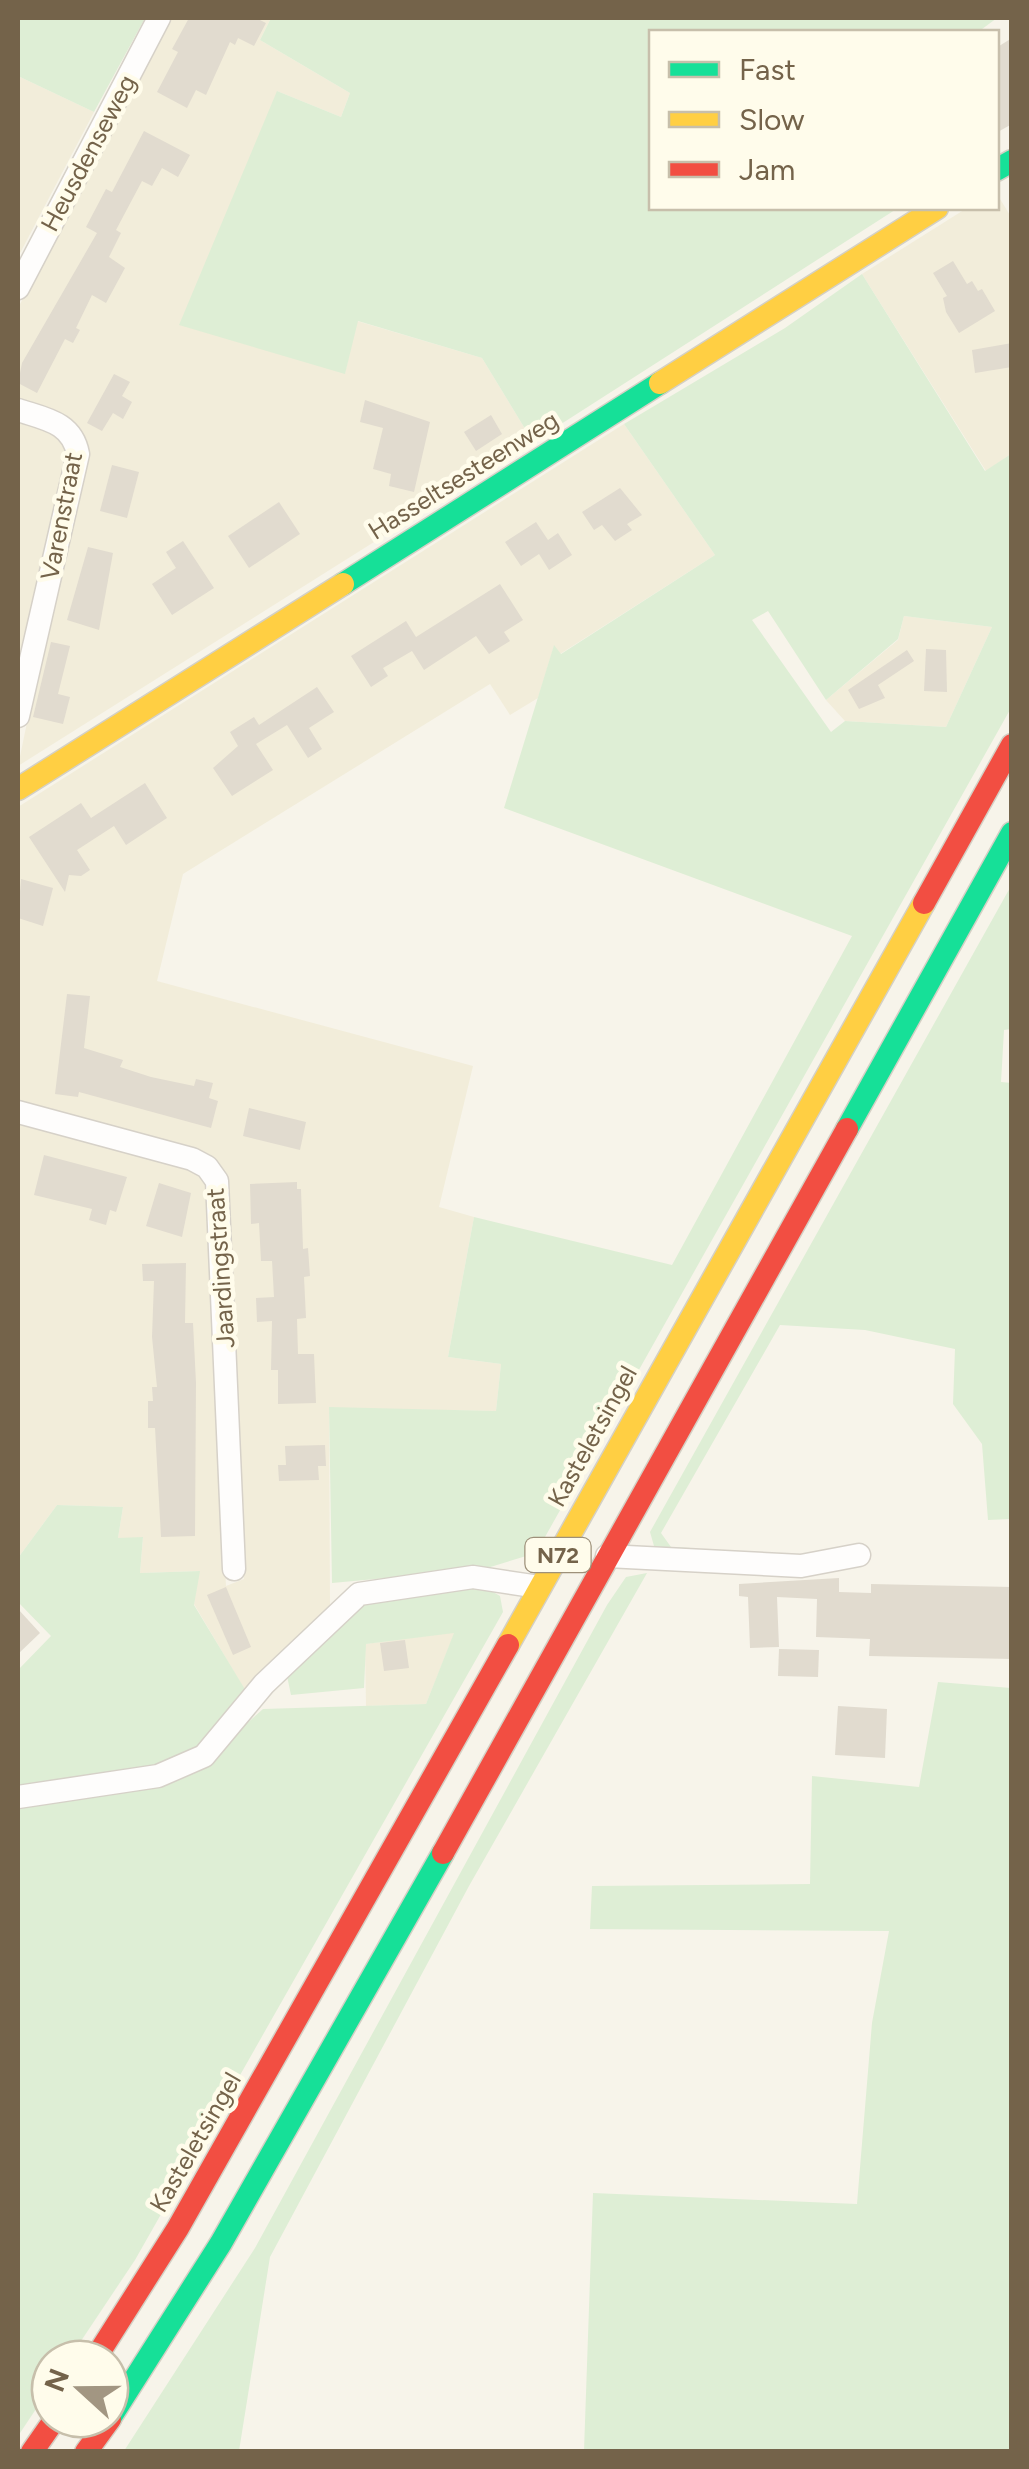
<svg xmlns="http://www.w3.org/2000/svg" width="1029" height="2469" viewBox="0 0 1029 2469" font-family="Figtree,sans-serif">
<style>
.residential{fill:#f2edda}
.green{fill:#deeed5;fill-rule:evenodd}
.building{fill:#e1dbcf}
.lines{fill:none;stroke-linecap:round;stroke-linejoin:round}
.street-casing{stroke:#d6d1c8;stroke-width:25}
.fast-casing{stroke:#d4d0c5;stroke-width:25}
.slow-casing{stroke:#d4d0c5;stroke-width:25}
.jam-casing{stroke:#d4d0c5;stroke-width:25}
.street{stroke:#fefdfc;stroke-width:22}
.fast{stroke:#16e098;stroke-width:22}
.slow{stroke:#ffcf43;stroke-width:22}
.jam{stroke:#f24e42;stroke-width:22}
.labels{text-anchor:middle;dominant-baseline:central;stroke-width:9;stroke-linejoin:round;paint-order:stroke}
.shield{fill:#fffceb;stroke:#9e917a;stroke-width:2.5}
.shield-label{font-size:22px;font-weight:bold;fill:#74634a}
.street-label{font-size:25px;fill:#74634a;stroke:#fffceb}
</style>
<rect width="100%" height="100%" fill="#f7f4ea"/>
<g class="residential">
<polygon points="169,18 271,18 260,40 350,93 341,117 277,91 345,373 357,321 482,358 533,442 18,766 86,438 63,417 18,402 18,308"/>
<polygon points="18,76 94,112 18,257"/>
<polygon points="997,194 1011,217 1011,454 986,471 862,274 967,208 996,208"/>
<polygon points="18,418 51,429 70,448 18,681"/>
<polygon points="624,424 715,555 560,654 554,646 538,698 510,715 490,684 183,874 157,981 473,1066 439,1207 474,1217 448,1357 501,1364 496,1411 329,1408 330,1605 246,1692 194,1604 199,1571 140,1573 143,1538 118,1538 123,1507 57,1505 18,1558 18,1122 188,1168 207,1182 226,1586 244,1579 224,1178 215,1163 198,1152 18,1104 18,807"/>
<polygon points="904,616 992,627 946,727 845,721 826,700 898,640"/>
<polygon points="455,1632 426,1704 366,1706 365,1644"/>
</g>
<g class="green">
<polygon points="18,18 145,18 94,112 18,76"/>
<polygon points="271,18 997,18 978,32 652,32 652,208 898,208 533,442 482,358 358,321 345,374 179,325 277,91 341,117 350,93 260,40"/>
<path d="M862,274l123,197 26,-17v254l-475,845 -52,16 -152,14 -3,-176 167,4 5,-47 -53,-7 26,-140 198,48 180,-329 -348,-128 50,-163 7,9 154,-99 -91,-131 161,-96zM768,611l58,89 72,-61 6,-23 88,11 -46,100 -101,-6 -14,11 -79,-112z"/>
<polygon points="1011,886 1011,1029 1004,1030 1001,1082 1012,1083 1011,1519 988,1520 982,1444 953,1404 955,1349 865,1330 780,1325 661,1533 671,1547 691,1548 689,1558 656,1553 650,1532"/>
<path d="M57,1505l66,2 -5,31 25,-1 -3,36 60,-2 -6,34 52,86 84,-86 143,-17 15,1 12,7 3,16 -368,648 -66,99h-19v29l-32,48v-766l33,-34 -33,-34v-44zM454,1633l-28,71 -163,5 -19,17 -12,-10 55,-40 4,19 73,-7 2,-44z"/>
<polygon points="647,1573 469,1886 270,2257 239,2451 124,2451 255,2248 607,1605 626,1577"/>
<polygon points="938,1682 1011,1688 1011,2451 584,2451 593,2193 857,2204 872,2023 889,1931 590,1929 592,1886 810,1884 812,1776 919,1787"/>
</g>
<g class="building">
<polygon points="189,18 256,18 266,23 254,46 238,38 235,45 230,42 206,95 196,90 187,108 157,92 178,52 172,49"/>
<polygon points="1012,38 1012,124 996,133 996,48"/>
<polygon points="144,131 190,155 178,177 162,168 152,186 142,181 116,230 121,233 109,257 125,268 106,303 92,295 76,328 80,330 73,343 65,339 37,393 18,383 22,363 97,233 86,227 106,189 112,192"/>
<polygon points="953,261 967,284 972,281 978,291 982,289 995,311 959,333 946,312 943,298 947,296 933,273"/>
<polygon points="1012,343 1012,367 975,373 972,350"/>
<polygon points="114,374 130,382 122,396 132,402 123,419 113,413 102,431 87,423"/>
<polygon points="365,400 430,422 414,492 389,486 391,474 373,469 383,428 360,422"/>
<polygon points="491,415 502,434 476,451 464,432"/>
<polygon points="112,465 139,472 127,518 100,511"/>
<polygon points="620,488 642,515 627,524 632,530 615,541 602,525 594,530 582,512"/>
<polygon points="279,502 300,534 249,568 228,536"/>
<polygon points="536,522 548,540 558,533 572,555 549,570 539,554 521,566 505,542"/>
<polygon points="183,541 214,588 172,615 152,584 176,568 166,552"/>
<polygon points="88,547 113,553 99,630 67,620"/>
<polygon points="500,584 523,620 504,632 510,641 489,654 476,636 424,670 412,651 383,668 388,676 371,687 351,656 406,621 416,637"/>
<polygon points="51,642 70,646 58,694 70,697 63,724 33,717"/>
<polygon points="926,649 946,650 947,692 924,691"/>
<polygon points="907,650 914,661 878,685 885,698 859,709 848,690"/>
<polygon points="317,687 334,712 309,728 322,749 308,758 287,725 256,744 273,770 232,796 213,768 238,746 230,732 254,717 259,725"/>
<polygon points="145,783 167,818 126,845 114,826 77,850 90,870 81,876 69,875 65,892 29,837 81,803 91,818"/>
<polygon points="21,879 53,888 43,926 18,918"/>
<polygon points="67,994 90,996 84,1048 123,1060 120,1067 151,1077 194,1086 196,1079 213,1083 209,1098 218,1101 211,1128 79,1092 78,1097 55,1094"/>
<polygon points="249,1108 306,1122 300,1150 243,1136"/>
<polygon points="44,1155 127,1177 116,1212 110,1210 106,1225 89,1220 92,1209 34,1195"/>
<polygon points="297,1182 297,1189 301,1189 303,1249 308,1248 310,1276 304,1277 306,1318 297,1319 298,1354 314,1354 316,1403 278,1404 278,1370 271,1370 272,1321 257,1322 256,1298 274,1297 272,1261 261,1261 259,1223 251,1224 250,1184"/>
<polygon points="159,1183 191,1193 182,1237 146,1226"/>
<polygon points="186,1263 185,1323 193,1323 196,1383 195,1536 161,1537 155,1428 148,1428 148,1401 153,1401 152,1387 157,1387 152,1337 154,1281 143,1281 142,1264"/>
<polygon points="325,1445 326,1466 318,1466 319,1480 279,1481 278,1465 286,1465 285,1446"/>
<polygon points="839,1578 839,1592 871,1593 871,1584 1012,1587 1012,1659 869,1656 870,1639 816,1637 817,1599 777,1597 779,1647 750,1648 748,1597 739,1596 739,1584"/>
<polygon points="226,1587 251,1647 233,1655 207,1595"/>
<polygon points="18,1609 40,1633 18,1654"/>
<polygon points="405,1640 409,1668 384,1671 380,1643"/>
<polygon points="779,1649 819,1650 818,1677 778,1676"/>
<polygon points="838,1706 887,1709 885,1758 835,1755"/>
</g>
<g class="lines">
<defs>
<g id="street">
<polyline points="18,288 159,18"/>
<path d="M18,410c27,9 54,12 60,44l-60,262"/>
<polyline points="18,1112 192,1159 207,1167 217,1181 234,1569"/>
<polyline points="607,1556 801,1566 859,1555"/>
<polyline points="18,1797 158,1776 204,1756 264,1684 359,1594 473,1577 539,1587"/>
</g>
<g id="fast">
<polyline points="996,170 1012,161"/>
<polyline points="343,584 660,383"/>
<polyline points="847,1129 1012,833"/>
<polyline points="110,2418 221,2243 443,1853"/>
</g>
<g id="slow">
<polyline points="660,383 937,208"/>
<polyline points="18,789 343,584"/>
<polyline points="508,1645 924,903"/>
</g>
<g id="jam">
<polyline points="924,903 1012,745"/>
<polyline points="443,1853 847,1129"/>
<polyline points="95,2359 178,2228 508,1645"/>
<polyline points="32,2452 55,2419"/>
<polyline points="86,2452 110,2419"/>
</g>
</defs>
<use href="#street" class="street-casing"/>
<use href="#fast" class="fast-casing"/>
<use href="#slow" class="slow-casing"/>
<use href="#jam" class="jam-casing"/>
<use href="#street" class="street"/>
<use href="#fast" class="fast"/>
<use href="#slow" class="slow"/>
<use href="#jam" class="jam"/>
</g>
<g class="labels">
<rect class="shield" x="525.5" y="1538" width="65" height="34" rx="8"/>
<g class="shield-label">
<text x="558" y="1555">N72</text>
</g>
<g class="street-label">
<text transform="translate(88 153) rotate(-62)">Heusdenseweg</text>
<text transform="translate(463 475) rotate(-32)">Hasseltsesteenweg</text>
<text transform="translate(61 516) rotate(-79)">Varenstraat</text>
<text transform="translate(220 1268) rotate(-94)">Jaardingstraat</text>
<text transform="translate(592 1436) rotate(-61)">Kasteletsingel</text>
<text transform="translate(195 2142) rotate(-60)">Kasteletsingel</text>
</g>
</g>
<rect width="1029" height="2469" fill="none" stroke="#74634a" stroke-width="40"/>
<rect x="649" y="30" width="350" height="180" fill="#fffceb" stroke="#c7bfab" stroke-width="2.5"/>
<rect x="669" y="62" width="50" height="15" fill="#16e098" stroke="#c7bfab" stroke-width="2.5"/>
<text x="739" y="80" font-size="30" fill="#74634a">Fast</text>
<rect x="669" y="112" width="50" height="15" fill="#ffcf43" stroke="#c7bfab" stroke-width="2.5"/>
<text x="739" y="130" font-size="30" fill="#74634a">Slow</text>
<rect x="669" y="162" width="50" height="15" fill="#f24e42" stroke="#c7bfab" stroke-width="2.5"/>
<text x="739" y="180" font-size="30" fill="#74634a">Jam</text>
<g transform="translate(80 2389) rotate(291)"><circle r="48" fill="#fffceb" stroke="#c7bfab" stroke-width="2.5"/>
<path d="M0-8L18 38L0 25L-18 38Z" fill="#a29682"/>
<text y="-15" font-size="28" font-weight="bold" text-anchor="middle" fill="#74634a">N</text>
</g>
</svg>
